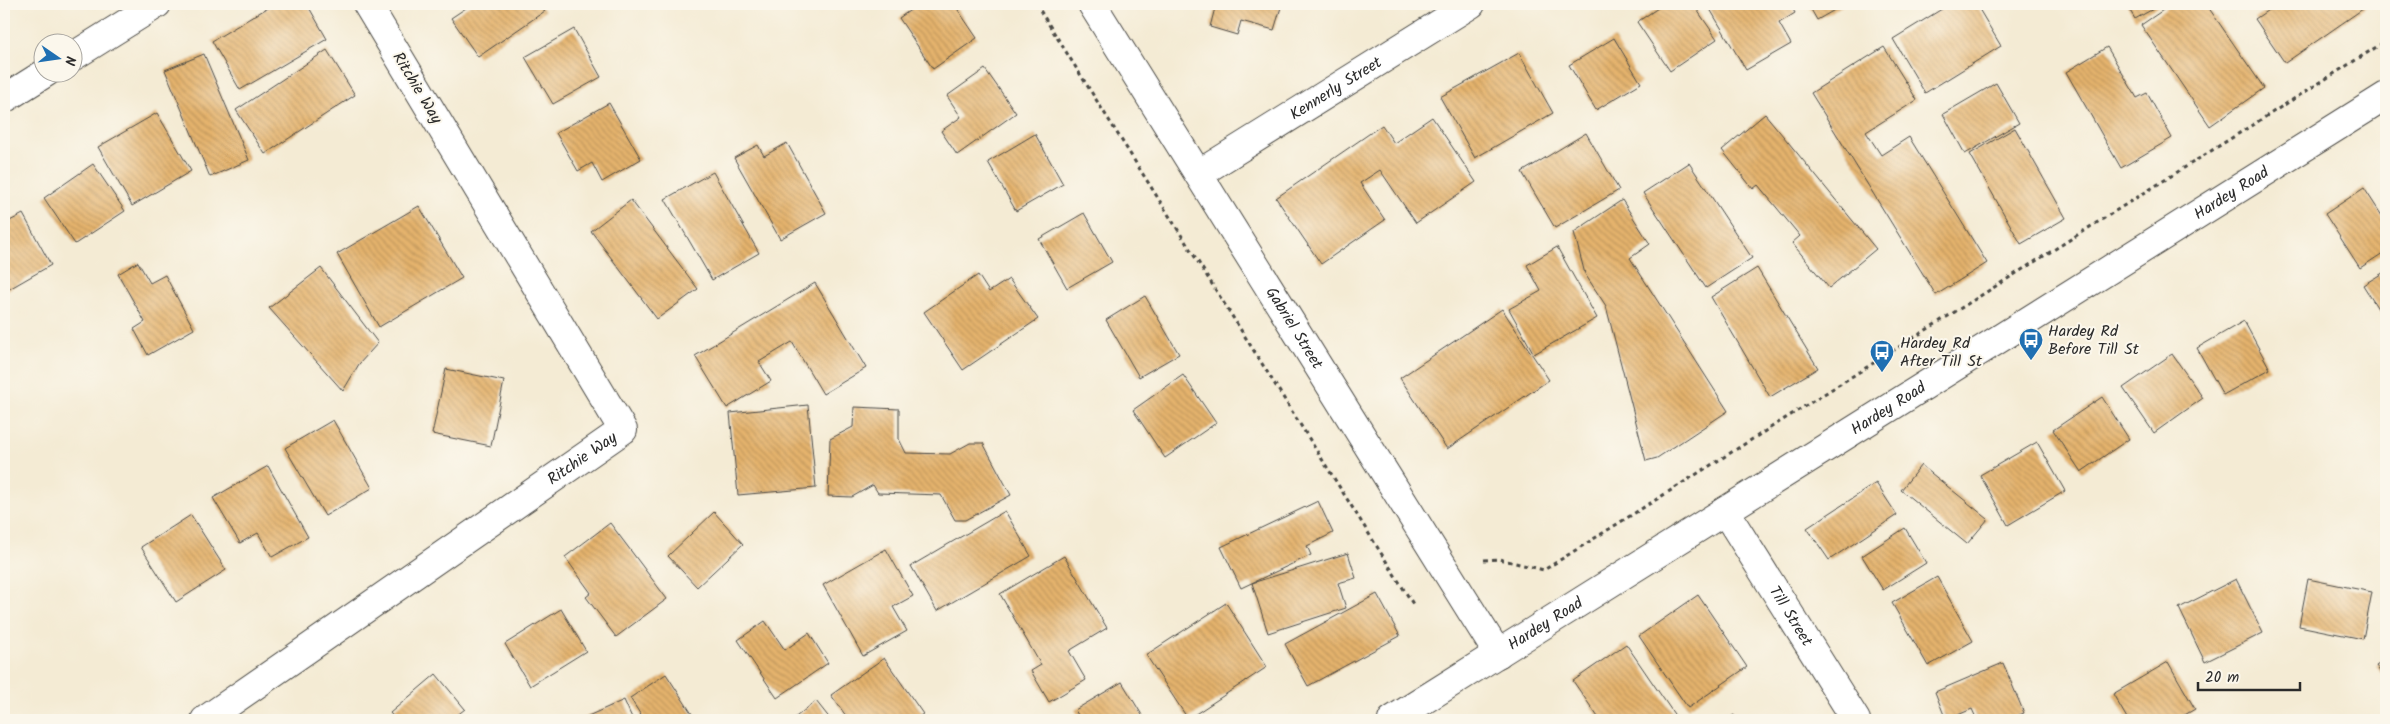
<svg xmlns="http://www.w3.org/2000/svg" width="2390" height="724" viewBox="0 0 2390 724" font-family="Kalam,sans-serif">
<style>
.building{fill:url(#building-back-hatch)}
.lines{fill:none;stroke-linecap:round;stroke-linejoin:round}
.minor-casing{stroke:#494844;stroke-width:30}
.path{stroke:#494844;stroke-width:3;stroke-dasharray:4 4;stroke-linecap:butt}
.minor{stroke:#fff;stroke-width:28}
.labels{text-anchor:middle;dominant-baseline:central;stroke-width:4;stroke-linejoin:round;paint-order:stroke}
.street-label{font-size:16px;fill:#2b2b2b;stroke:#fbf7ec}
.poi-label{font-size:16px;fill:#2b2b2b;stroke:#fbf7ec;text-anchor:start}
</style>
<defs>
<pattern id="building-back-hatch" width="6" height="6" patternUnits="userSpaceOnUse" patternTransform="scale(1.25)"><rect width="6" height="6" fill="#e5b36d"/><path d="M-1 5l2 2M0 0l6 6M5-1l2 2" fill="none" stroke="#ba925a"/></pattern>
</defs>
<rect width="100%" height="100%" fill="#fbf7ec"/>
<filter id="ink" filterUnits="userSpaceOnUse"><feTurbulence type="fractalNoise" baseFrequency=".02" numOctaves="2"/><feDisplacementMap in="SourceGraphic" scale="10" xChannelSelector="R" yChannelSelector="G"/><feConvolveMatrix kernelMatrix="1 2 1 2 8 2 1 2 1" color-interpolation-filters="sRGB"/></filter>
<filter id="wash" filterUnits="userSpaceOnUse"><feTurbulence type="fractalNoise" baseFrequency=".0096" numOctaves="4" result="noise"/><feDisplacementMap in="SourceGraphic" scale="20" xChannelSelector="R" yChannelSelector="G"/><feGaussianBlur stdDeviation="1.12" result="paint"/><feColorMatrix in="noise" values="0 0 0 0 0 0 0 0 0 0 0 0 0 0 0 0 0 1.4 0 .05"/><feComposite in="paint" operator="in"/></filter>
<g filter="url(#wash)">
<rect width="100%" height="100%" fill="#f4ebd4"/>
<g id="blocks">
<g class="building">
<polygon points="274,4 307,4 327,39 240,90 212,41"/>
<polygon points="472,4 540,4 545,11 478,57 451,18"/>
<polygon points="919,4 954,4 977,38 933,69 899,18"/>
<polygon points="1216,4 1282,4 1274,30 1241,21 1237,35 1210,27"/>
<polygon points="1664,4 1693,4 1717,39 1670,71 1637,22"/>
<polygon points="1707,4 1790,4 1795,13 1779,23 1791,44 1746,70"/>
<polygon points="1808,4 1845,4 1817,20"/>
<polygon points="1950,4 1976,4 2001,46 1925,93 1893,39"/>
<polygon points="2126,4 2162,4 2135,19"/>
<polygon points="2172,4 2206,4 2264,88 2210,126 2141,25"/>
<polygon points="2277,4 2370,4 2285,63 2255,19"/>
<polygon points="574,29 601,77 553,104 525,57"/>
<polygon points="1614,38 1641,83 1596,110 1569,65"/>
<polygon points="1884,47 1917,100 1866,132 1881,155 1909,137 1987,263 1936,295 1811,93"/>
<polygon points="2107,47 2137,98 2147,93 2172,138 2121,168 2066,72"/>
<polygon points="327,50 355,95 265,154 236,110"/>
<polygon points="1519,53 1553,113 1475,158 1440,97"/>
<polygon points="204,54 249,160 210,177 165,70"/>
<polygon points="985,69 1016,113 957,155 941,131 961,117 947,96"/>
<polygon points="1996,83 2019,123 1965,154 1943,114"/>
<polygon points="609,103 641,159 602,182 592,163 578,171 556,133"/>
<polygon points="157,113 191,171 132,206 98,147"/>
<polygon points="1765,114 1876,249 1829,288 1792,243 1800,236 1758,185 1753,189 1722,150"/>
<polygon points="1432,117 1476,182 1416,223 1380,170 1360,183 1385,220 1321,264 1276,198 1382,125 1394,143"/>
<polygon points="2015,128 2066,218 2021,244 1970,154"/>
<polygon points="1586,133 1619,190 1555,228 1522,172"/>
<polygon points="1035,134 1063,184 1016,211 988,162"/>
<polygon points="787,143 826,213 780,239 734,158 758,145 764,156"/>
<polygon points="1689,163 1752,258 1706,288 1643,193"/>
<polygon points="93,164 125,211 75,244 44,198"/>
<polygon points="713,172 759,253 712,280 665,199"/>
<polygon points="2364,188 2386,222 2386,251 2360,268 2325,214"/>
<polygon points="631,200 698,289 657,319 591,231"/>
<polygon points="1622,200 1650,244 1630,258 1728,411 1657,458 1646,461 1606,306 1585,274 1574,232"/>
<polygon points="419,206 462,278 379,327 337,254"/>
<polygon points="1084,213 1112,262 1067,288 1039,239"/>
<polygon points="23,214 51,265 4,292 4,224"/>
<polygon points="1557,247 1597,318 1534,354 1509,309 1541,291 1527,265"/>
<polygon points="138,262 150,283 165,275 194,329 148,355 134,329 145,322 118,274"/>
<polygon points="321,268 378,343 359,364 343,391 269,308"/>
<polygon points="1757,268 1818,368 1770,397 1711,297"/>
<polygon points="2386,271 2386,313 2382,315 2363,285"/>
<polygon points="978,275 989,292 1009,279 1038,319 963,370 924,312"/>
<polygon points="815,283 866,368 823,394 792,342 759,362 771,381 727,408 695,356"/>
<polygon points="1145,296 1179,354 1139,377 1106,320"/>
<polygon points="1502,309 1549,380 1447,449 1400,378"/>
<polygon points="2244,321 2270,369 2223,395 2197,348"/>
<polygon points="2172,354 2203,398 2154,433 2123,388"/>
<polygon points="446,369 504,381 491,446 432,434"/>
<polygon points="1183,375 1216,423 1165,458 1133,410"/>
<polygon points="2102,397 2129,439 2081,472 2053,430"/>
<polygon points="808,405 816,488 738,495 730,413"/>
<polygon points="854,407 899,409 899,439 906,453 950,454 970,443 983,443 1011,495 965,520 955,520 941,495 878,493 873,485 852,497 828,496 830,439 853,427"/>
<polygon points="333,420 372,488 325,516 285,448"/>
<polygon points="2037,442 2065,491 2008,525 1980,475"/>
<polygon points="1921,465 1988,519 1967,544 1901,490"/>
<polygon points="268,466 308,537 272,557 258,533 240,543 213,498"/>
<polygon points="1876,483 1897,515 1829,560 1807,528"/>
<polygon points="1318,501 1333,533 1307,546 1311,555 1241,588 1221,547"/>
<polygon points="1005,511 1031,556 937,611 911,566"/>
<polygon points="714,512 743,544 697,587 668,556"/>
<polygon points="191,515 226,570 176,602 141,547"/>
<polygon points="610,523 667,599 616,637 586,597 591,593 565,557"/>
<polygon points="1905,528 1926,563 1883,590 1862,556"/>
<polygon points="886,549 913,596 893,607 907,631 863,656 823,585"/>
<polygon points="1348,553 1356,578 1338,583 1346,608 1268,633 1252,583"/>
<polygon points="1064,556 1107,628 1069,651 1086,680 1049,702 1031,671 1041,665 1000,594"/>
<polygon points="1937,577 1973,641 1928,666 1892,603"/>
<polygon points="2236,579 2263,633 2205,662 2179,608"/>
<polygon points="2308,579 2372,592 2363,639 2299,626"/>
<polygon points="1377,594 1400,636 1308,686 1285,644"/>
<polygon points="1698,595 1747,667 1688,708 1639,636"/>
<polygon points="1226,603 1267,667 1188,719 1146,655"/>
<polygon points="561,609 586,651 530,686 505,644"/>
<polygon points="765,621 785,650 809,633 828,663 777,698 738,640"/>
<polygon points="1626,644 1678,720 1600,720 1573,681"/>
<polygon points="884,658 923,714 914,720 849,720 831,695"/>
<polygon points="2386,659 2386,680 2376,666"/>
<polygon points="2168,662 2195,709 2176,720 2128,720 2113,694"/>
<polygon points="2003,663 2024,713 2007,720 1977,720 1972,709 1946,720 1935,692"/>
<polygon points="436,674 465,709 451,720 396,720 390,713"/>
<polygon points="666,674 696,720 644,720 630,698"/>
<polygon points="1122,682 1145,720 1081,720 1075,710"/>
<polygon points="624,700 633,720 579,720"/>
<polygon points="816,701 831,720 792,720"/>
<polygon points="1734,715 1737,720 1725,720"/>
</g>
</g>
</g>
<g filter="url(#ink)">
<use href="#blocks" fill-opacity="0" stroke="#494844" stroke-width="1"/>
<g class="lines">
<defs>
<g id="minor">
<path id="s1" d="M1092,4l406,650"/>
<polyline points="72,57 157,4"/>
<polyline points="4,99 47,72"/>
<path id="s2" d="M1200,173l271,-169"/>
<path id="s3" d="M1725,511l131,209"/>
<path id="s4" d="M205,720l418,-290 -256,-426"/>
<path id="s5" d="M1392,720l994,-624"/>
</g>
</defs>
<use href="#minor" class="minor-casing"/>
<g class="path">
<polyline points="1036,4 1413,604"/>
<polyline points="1484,560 1499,559 1544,570 2386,41"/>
</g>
<use href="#minor" class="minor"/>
</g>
</g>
<defs>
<symbol id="bus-pin" viewBox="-11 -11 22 30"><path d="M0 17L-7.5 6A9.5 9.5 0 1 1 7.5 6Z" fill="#1f6fb2" stroke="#fbf7ec"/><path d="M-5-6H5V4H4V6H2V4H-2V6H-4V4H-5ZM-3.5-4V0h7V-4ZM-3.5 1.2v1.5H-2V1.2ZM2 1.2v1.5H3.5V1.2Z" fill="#fff"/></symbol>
</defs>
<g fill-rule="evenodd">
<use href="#bus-pin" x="2017" y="326" width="28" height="38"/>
<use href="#bus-pin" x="1868" y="338" width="28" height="38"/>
</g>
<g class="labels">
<g class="street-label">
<text transform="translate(417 88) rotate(59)">Ritchie Way</text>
<text stroke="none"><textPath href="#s2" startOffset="160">Kennerly Street</textPath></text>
<text stroke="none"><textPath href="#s5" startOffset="991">Hardey Road</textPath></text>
<text stroke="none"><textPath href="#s1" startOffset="382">Gabriel Street</textPath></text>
<text stroke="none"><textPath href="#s5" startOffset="586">Hardey Road</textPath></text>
<text stroke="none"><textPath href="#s4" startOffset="459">Ritchie Way</textPath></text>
<text stroke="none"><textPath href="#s3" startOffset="124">Till Street</textPath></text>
<text stroke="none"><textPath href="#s5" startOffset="181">Hardey Road</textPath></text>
</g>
<g class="poi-label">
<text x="2048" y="331">Hardey Rd<tspan x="2048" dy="18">Before Till St</tspan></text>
<text x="1900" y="343">Hardey Rd<tspan x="1900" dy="18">After Till St</tspan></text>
</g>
</g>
<rect width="2390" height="724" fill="none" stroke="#fbf7ec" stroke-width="20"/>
<g transform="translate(58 58) rotate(103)"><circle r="24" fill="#fbf7ec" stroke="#a8a59f"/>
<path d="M0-4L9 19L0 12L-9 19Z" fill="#1f6fb2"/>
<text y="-8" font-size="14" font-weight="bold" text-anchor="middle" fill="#2b2b2b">N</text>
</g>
<path d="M2198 682v8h102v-8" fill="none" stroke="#2b2b2b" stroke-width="2.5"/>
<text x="2205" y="682" font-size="15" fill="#2b2b2b" stroke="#fbf7ec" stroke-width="4" paint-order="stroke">20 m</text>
</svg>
